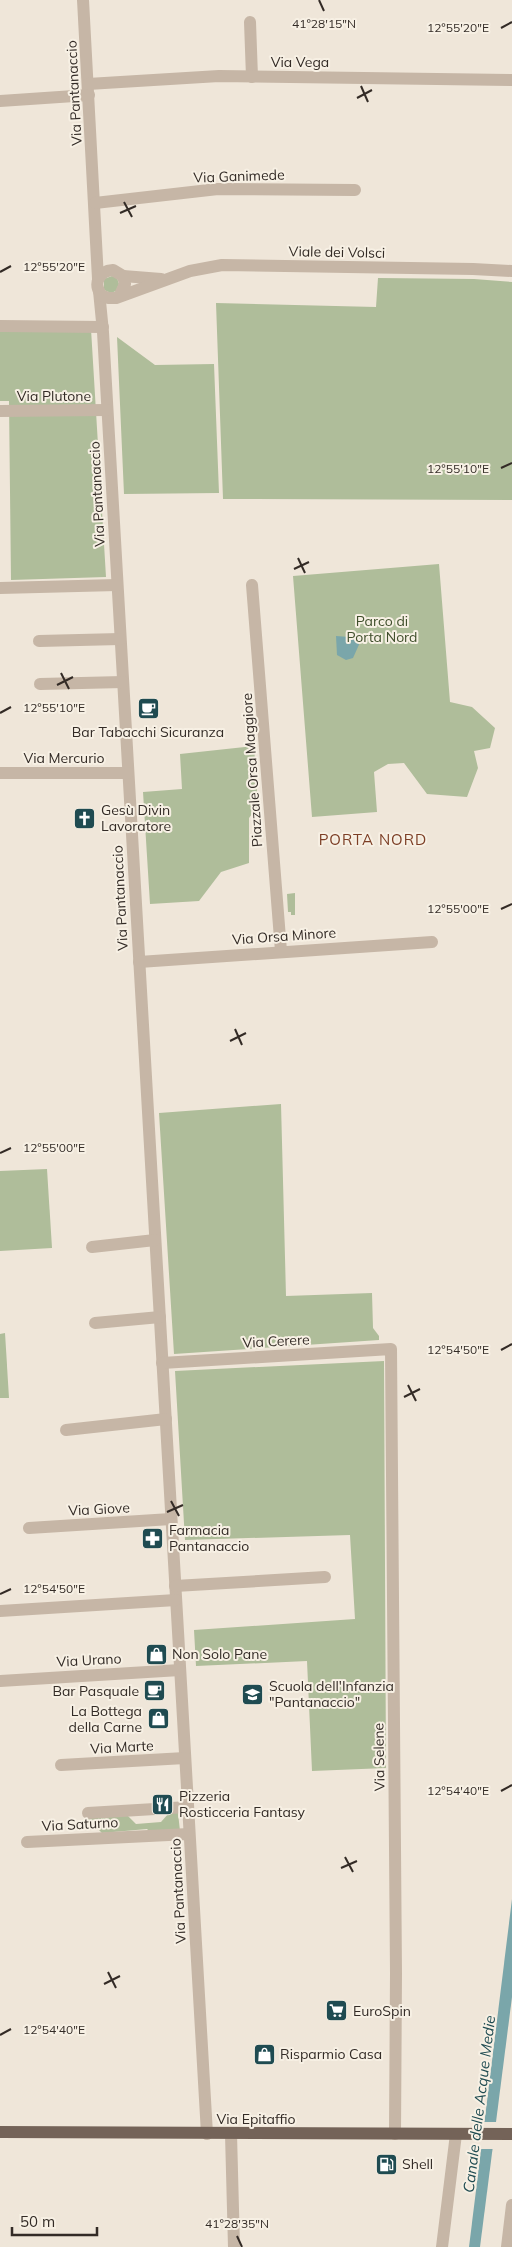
<svg xmlns="http://www.w3.org/2000/svg" width="512" height="2247" viewBox="0 0 512 2247" font-family="Mulish,sans-serif">
<style>
.green{fill:#afbd9a}
.water{fill:#7aa6aa}
.pier{fill:#efe6d9}
.lines{fill:none;stroke-linecap:round;stroke-linejoin:round}
.minor{stroke:#c6b6a6;stroke-width:12}
.major{stroke:#746358;stroke-width:12}
.ticks{fill:none;stroke:#332b26;stroke-width:2}
.labels{text-anchor:middle;dominant-baseline:central;stroke-width:4;stroke-linejoin:round;paint-order:stroke}
.street-label{font-size:14px;fill:#332b26;stroke:#f7f0e4}
.park-label{font-size:14px;fill:#404f2c;stroke:#f7f0e4}
.poi-label{font-size:14px;fill:#332b26;stroke:#f7f0e4;text-anchor:start}
.neighbourhood-label{font-size:15px;letter-spacing:1px;fill:#7c3e25;stroke:#f7f0e4}
.water-label{font-size:15px;font-style:italic;fill:#1f4b51;stroke:#f7f0e4}
.ticks-label{font-size:12px;text-anchor:middle;fill:#332b26;stroke:#f7f0e4;stroke-width:4;stroke-linejoin:round;paint-order:stroke}
</style>
<rect width="100%" height="100%" fill="#efe6d9"/>
<g class="green">
<polygon points="112,276 117,278 119,284 116,291 111,293 104,290 104,279"/>
<polygon points="378,278 474,279 512,282 512,500 223,499 216,303 376,307"/>
<polygon points="91,329 106,577 11,580 9,401 0,401 0,330"/>
<polygon points="117,337 155,365 214,364 219,493 124,494"/>
<polygon points="439,564 450,702 472,707 495,728 490,748 474,751 478,768 467,797 427,794 404,763 388,764 374,772 377,812 312,817 293,576"/>
<polygon points="254,746 258,806 249,818 249,863 221,872 199,901 150,904 143,792 182,789 180,754"/>
<polygon points="295,893 295,915 291,915 291,912 288,912 287,894"/>
<polygon points="281,1104 286,1296 372,1293 373,1328 379,1336 379,1340 174,1354 159,1113"/>
<polygon points="47,1169 52,1248 0,1251 0,1171"/>
<polygon points="5,1333 9,1398 0,1398 0,1334"/>
<polygon points="384,1361 386,1768 312,1771 307,1661 196,1666 194,1630 355,1619 350,1535 185,1540 175,1371"/>
<polygon points="169,1813 178,1813 180,1831 150,1832 147,1829 102,1833 99,1830 89,1830 88,1817 127,1815 136,1824 161,1822"/>
</g>
<g class="water">
<polygon points="336,636 362,638 353,658 346,660 337,655"/>
<polygon points="512,1899 512,1997 480,2247 469,2247"/>
</g>
<polygon class="pier" points="482,2122 499,2122 495,2149 478,2149"/>
<g class="lines">
<g class="minor">
<polyline points="83,0 98,279"/>
<polyline points="250,22 252,77"/>
<polyline points="88,84 219,76 512,80"/>
<polyline points="0,101 89,95"/>
<polyline points="95,203 218,189 355,190"/>
<polyline points="123,276 161,279"/>
<polyline points="99,291 103,332 207,2134"/>
<path d="M120,295l5,-11 -2,-8 -10,-6c-14,1 -20,13 -12,25l7,3h8l74,-27 32,-6 251,4 39,2"/>
<polyline points="0,326 103,327"/>
<polyline points="0,411 107,410"/>
<polyline points="252,585 281,951"/>
<polyline points="0,588 117,585"/>
<polyline points="39,641 120,639"/>
<polyline points="40,684 123,682"/>
<polyline points="0,773 128,773"/>
<polyline points="139,962 432,942"/>
<polyline points="92,1247 155,1240"/>
<polyline points="95,1323 160,1317"/>
<polyline points="162,1363 391,1349 396,1973 395,2134"/>
<polyline points="66,1430 166,1419"/>
<polyline points="29,1528 171,1519"/>
<polyline points="175,1586 325,1577"/>
<polyline points="0,1611 176,1600"/>
<polyline points="0,1681 180,1670"/>
<polyline points="61,1765 185,1758"/>
<polyline points="88,1813 188,1807"/>
<polyline points="27,1842 189,1834"/>
<polyline points="231,2134 234,2247"/>
<polyline points="442,2247 456,2134"/>
<polyline points="507,2247 512,2205"/>
</g>
<polyline class="major" points="0,2132 512,2134"/>
</g>
<path class="ticks" d="M319,0l5,11M501,28l11,-6M361,86l7,16M357,98l15,-8M124,202l8,15M120,213l16,-7M0,272l11,-6M501,468l11,-5M298,558l7,15M294,569l15,-7M61,673l8,16M57,685l16,-8M0,713l11,-6M501,909l11,-5M235,1029l7,16M230,1041l16,-8M0,1153l11,-5M501,1350l11,-6M408,1385l8,16M404,1397l16,-8M171,1501l8,15M167,1512l16,-7M0,1594l11,-5M501,1791l11,-6M345,1857l8,15M341,1868l16,-7M108,1972l8,16M104,1984l16,-8M0,2035l11,-6M237,2236l5,11"/>
<defs>
<symbol id="cafe-square" viewBox="-11 -11 22 22"><rect x="-9" y="-9" width="18" height="18" rx="4" fill="#1f4b51" stroke="#f7f0e4"/><path d="M-5.5-4.5H6V0H3Q3 3.5 0 3.5H-2.5Q-5.5 3.5-5.5 0ZM3-3.2v2h1.7v-2ZM-6 4.5H4V6H-6Z" fill="#fff"/></symbol>
<symbol id="church-square" viewBox="-11 -11 22 22"><rect x="-9" y="-9" width="18" height="18" rx="4" fill="#1f4b51" stroke="#f7f0e4"/><path d="M-1.2-6h2.4v3.5h3.3v2.4h-3.3V6h-2.4V-.1h-3.3v-2.4h3.3Z" fill="#fff"/></symbol>
<symbol id="pharmacy-square" viewBox="-11 -11 22 22"><rect x="-9" y="-9" width="18" height="18" rx="4" fill="#1f4b51" stroke="#f7f0e4"/><path d="M-2-6h4v4h4v4h-4v4h-4v-4h-4v-4h4Z" fill="#fff"/></symbol>
<symbol id="shop-square" viewBox="-11 -11 22 22"><rect x="-9" y="-9" width="18" height="18" rx="4" fill="#1f4b51" stroke="#f7f0e4"/><path d="M-5-2.5h2.3a2.7 3.5 0 0 1 5.4 0H5L5.5 6h-11ZM-1.5-2.5h3a1.5 2.3 0 0 0-3 0Z" fill="#fff"/></symbol>
<symbol id="school-square" viewBox="-11 -11 22 22"><rect x="-9" y="-9" width="18" height="18" rx="4" fill="#1f4b51" stroke="#f7f0e4"/><path d="M0-5L7-2L0 1L-7-2ZM-4 1L0 2.5L4 1V4Q0 6-4 4Z" fill="#fff"/></symbol>
<symbol id="restaurant-square" viewBox="-11 -11 22 22"><rect x="-9" y="-9" width="18" height="18" rx="4" fill="#1f4b51" stroke="#f7f0e4"/><path d="M-5-6h1v4h1v-4h1v4h1v-4h1v5L-1.5 .5V6h-2V.5L-5-1ZM5-6V6H3V1.5H1.5Q1.5-4 5-6Z" fill="#fff"/></symbol>
<symbol id="supermarket-square" viewBox="-11 -11 22 22"><rect x="-9" y="-9" width="18" height="18" rx="4" fill="#1f4b51" stroke="#f7f0e4"/><path d="M-6-5.5h2.5l.6 2H6L4.5 2H-2.5L-4.4-4H-6ZM-1.5 3.2a1.3 1.3 0 1 0 .1 0ZM3 3.2a1.3 1.3 0 1 0 .1 0Z" fill="#fff"/></symbol>
<symbol id="fuel-square" viewBox="-11 -11 22 22"><rect x="-9" y="-9" width="18" height="18" rx="4" fill="#1f4b51" stroke="#f7f0e4"/><path d="M-5.5-6h7V0h2V4h1.3V-2.5L3-4.5l.8-.8L6-3V5H2.5V1h-1V6h-7ZM-4.2-4.7v3.2H.2V-4.7Z" fill="#fff"/></symbol>
</defs>
<g fill-rule="evenodd">
<use href="#cafe-square" x="136" y="696" width="25" height="25"/>
<use href="#church-square" x="72" y="806" width="25" height="25"/>
<use href="#pharmacy-square" x="140" y="1526" width="25" height="25"/>
<use href="#shop-square" x="144" y="1642" width="25" height="25"/>
<use href="#cafe-square" x="142" y="1678" width="25" height="25"/>
<use href="#school-square" x="240" y="1682" width="25" height="25"/>
<use href="#shop-square" x="146" y="1706" width="25" height="25"/>
<use href="#restaurant-square" x="150" y="1792" width="25" height="25"/>
<use href="#supermarket-square" x="324" y="1998" width="25" height="25"/>
<use href="#shop-square" x="252" y="2042" width="25" height="25"/>
<use href="#fuel-square" x="374" y="2152" width="25" height="25"/>
</g>
<g class="labels">
<g class="street-label">
<text x="300" y="62">Via Vega</text>
<text transform="translate(74 93) rotate(-93)">Via Pantanaccio</text>
<text transform="translate(239 176) rotate(-2)">Via Ganimede</text>
<text transform="translate(337 252) rotate(1)">Viale dei Volsci</text>
<text x="54" y="396">Via Plutone</text>
<text transform="translate(97 494) rotate(-93)">Via Pantanaccio</text>
<text x="64" y="758">Via Mercurio</text>
<text transform="translate(252 770) rotate(-94)">Piazzale Orsa Maggiore</text>
<text transform="translate(120 898) rotate(-93)">Via Pantanaccio</text>
<text transform="translate(284 936) rotate(-4)">Via Orsa Minore</text>
<text transform="translate(276 1341) rotate(-3)">Via Cerere</text>
<text transform="translate(99 1509) rotate(-3)">Via Giove</text>
<text transform="translate(89 1660) rotate(-3)">Via Urano</text>
<text transform="translate(122 1747) rotate(-3)">Via Marte</text>
<text transform="translate(379 1757) rotate(-91)">Via Selene</text>
<text transform="translate(80 1824) rotate(-3)">Via Saturno</text>
<text transform="translate(178 1891) rotate(-93)">Via Pantanaccio</text>
<text x="256" y="2119">Via Epitaffio</text>
</g>
<g class="park-label">
<text x="382" y="621">Parco di<tspan x="382" dy="16">Porta Nord</tspan></text>
</g>
<g class="poi-label">
<text x="148" y="732" text-anchor="middle">Bar Tabacchi Sicuranza</text>
<text x="101" y="810">Gesù Divin<tspan x="101" dy="16">Lavoratore</tspan></text>
<text x="169" y="1530">Farmacia<tspan x="169" dy="16">Pantanaccio</tspan></text>
<text x="172" y="1654">Non Solo Pane</text>
<text x="269" y="1686">Scuola dell'Infanzia<tspan x="269" dy="16">"Pantanaccio"</tspan></text>
<text x="139" y="1691" text-anchor="end">Bar Pasquale</text>
<text x="142" y="1711" text-anchor="end">La Bottega<tspan x="142" dy="16">della Carne</tspan></text>
<text x="179" y="1796">Pizzeria<tspan x="179" dy="16">Rosticceria Fantasy</tspan></text>
<text x="353" y="2011">EuroSpin</text>
<text x="280" y="2054">Risparmio Casa</text>
<text x="402" y="2164">Shell</text>
</g>
<g class="neighbourhood-label">
<text x="373" y="839">PORTA NORD</text>
</g>
<g class="water-label">
<text transform="translate(479 2104) rotate(-83)">Canale delle Acque Medie</text>
</g>
</g>
<g class="ticks-label">
<text x="324" y="28">41°28'15"N</text>
<text x="458" y="32">12°55'20"E</text>
<text x="54" y="271">12°55'20"E</text>
<text x="458" y="473">12°55'10"E</text>
<text x="54" y="712">12°55'10"E</text>
<text x="458" y="913">12°55'00"E</text>
<text x="54" y="1152">12°55'00"E</text>
<text x="458" y="1354">12°54'50"E</text>
<text x="54" y="1593">12°54'50"E</text>
<text x="458" y="1795">12°54'40"E</text>
<text x="54" y="2034">12°54'40"E</text>
<text x="237" y="2228">41°28'35"N</text>
</g>
<path d="M12 2227v8h85v-8" fill="none" stroke="#332b26" stroke-width="2.5"/>
<text x="20" y="2227" font-size="15" fill="#332b26" stroke="#f7f0e4" stroke-width="4" paint-order="stroke">50 m</text>
</svg>
